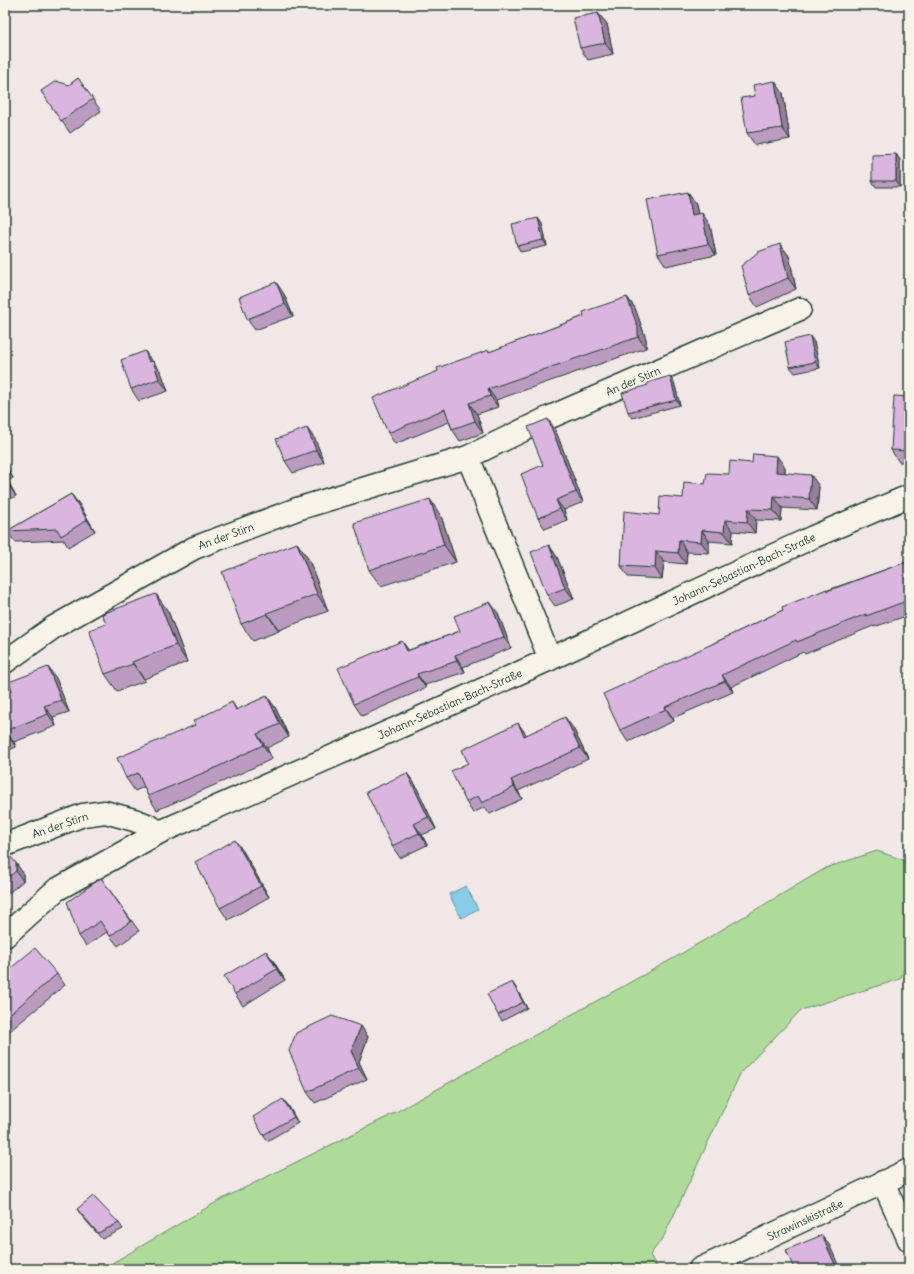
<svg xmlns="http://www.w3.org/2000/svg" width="914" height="1274" viewBox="0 0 914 1274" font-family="Delius,sans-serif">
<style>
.green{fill:#afdb9a;stroke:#678c67}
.water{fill:#88ccea;stroke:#5e93a1}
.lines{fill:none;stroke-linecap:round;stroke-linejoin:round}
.minor-casing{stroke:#1f3d34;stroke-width:25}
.minor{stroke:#f7f3e8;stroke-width:22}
.wall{fill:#bb9cc0;stroke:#1f3d34}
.shaded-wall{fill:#997f9c;stroke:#1f3d34}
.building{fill:#dab5df;stroke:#1f3d34}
.labels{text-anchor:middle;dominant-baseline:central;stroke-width:3;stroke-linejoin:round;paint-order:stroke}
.street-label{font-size:11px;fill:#1f3d34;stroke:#f7f3e8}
</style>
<rect width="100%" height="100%" fill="#f1e7e6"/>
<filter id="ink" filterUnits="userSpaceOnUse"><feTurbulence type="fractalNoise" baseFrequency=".025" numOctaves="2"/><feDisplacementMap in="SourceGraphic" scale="8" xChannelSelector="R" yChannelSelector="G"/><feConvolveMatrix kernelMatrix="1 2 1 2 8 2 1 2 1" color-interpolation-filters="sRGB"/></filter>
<g filter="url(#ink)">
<polygon class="green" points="877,851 909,862 909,957 900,979 801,1010 741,1072 664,1236 650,1255 658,1269 102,1269 220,1200 387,1117 674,958 826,868"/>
<polygon class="water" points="466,886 478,909 461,918 449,894"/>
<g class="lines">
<defs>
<g id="minor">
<polyline points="468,457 550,659"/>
<polyline points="5,662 54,627 194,548 297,509 468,457 548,418 800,309"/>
<polyline points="5,845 83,815 105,812 134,820 147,825 160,832"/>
<polyline points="5,936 56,890 160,832 404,725 550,659 813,537 909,496"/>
<polyline points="883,1182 909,1240"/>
<polyline points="700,1269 909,1170"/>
</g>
</defs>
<use href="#minor" class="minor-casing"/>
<use href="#minor" class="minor"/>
</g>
<g class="wall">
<polygon points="598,13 607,24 613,54 588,60 580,48"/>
<polygon points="78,78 101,111 70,133 41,91 69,85"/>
<polygon points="783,93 790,139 755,145 747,133 755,96"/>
<polygon points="896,154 900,160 900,187 876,187 872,181"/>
<polygon points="688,192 696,204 698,214 710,225 716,255 666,266 658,254"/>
<polygon points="538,218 542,224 547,246 521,252 517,246"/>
<polygon points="780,244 789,256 796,289 757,307 749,295"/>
<polygon points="284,294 293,316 255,330 247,319"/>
<polygon points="627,297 635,308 646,339 646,348 496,400 498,407 477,414 483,433 460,441 452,429 449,422 395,444 388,433 490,352 584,316"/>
<polygon points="814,342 820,368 795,373 790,367"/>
<polygon points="152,361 161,372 168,391 139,401 131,389"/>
<polygon points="674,382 680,405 632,418 628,412"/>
<polygon points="909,397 909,462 899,462 891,450"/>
<polygon points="555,429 583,502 564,510 567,520 545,529 538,518 543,465"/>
<polygon points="315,439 324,462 293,473 285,461"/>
<polygon points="5,464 13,478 8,481 16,496 5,502"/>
<polygon points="785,467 785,473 819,486 817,510 782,508 781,521 756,520 755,533 733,531 732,543 709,541 709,553 687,552 686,564 664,562 662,579 628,577 621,566 659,515 683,498 705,484 729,474"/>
<polygon points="71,494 79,504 95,531 68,547 64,540 15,542 7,531"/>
<polygon points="441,516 456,562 381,586 369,570"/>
<polygon points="297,543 309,560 328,611 279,630 279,631 253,641 241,624"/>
<polygon points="549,545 557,557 574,599 555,606 547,595"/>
<polygon points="909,561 909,615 874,627 873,626 805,654 803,652 731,687 733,692 673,718 674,721 628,742 620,730 712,644 827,589 828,590"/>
<polygon points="168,611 187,662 144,679 145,681 117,691 105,674"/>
<polygon points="498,613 511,648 463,667 465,672 425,685 426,688 362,716 354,704 409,650 460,631"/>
<polygon points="56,678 69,712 53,717 56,726 14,742 16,747 5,752 5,693"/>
<polygon points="267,696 276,709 289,737 267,748 272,759 224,781 157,810 148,796 144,787 135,791 126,778 195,725 232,702 237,710"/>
<polygon points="573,728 588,759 518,791 522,799 490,814 485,807 473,813 466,802 526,735"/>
<polygon points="415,784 436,829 422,835 427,845 400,858 392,846"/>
<polygon points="5,850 23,873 23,881 5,896"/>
<polygon points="243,851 269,897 228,920 220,908"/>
<polygon points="101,878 139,931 118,946 107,932 86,946 79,936"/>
<polygon points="266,951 274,962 285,980 243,1006 235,994"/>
<polygon points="5,973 57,974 65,985 5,1035"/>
<polygon points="512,982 516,988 527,1008 502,1021 498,1015"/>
<polygon points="361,1026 368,1037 359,1062 367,1079 315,1103 307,1092"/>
<polygon points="288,1105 298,1123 267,1141 263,1135"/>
<polygon points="77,1209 119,1223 123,1229 102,1239 81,1215"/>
</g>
<g class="shaded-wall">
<polygon points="598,13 607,24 613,54 605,43"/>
<polygon points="775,81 783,93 790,139 782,128"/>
<polygon points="896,154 900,160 900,187 896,181"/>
<polygon points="688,192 696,204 700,227 692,215"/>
<polygon points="702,213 710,225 716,255 708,244"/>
<polygon points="538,218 542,224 547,246 543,240"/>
<polygon points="780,244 789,256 796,289 788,278"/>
<polygon points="276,282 284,294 293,316 285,304"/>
<polygon points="627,297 635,308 646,339 646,348 638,337"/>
<polygon points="810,336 814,342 820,368 815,362"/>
<polygon points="145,351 153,363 149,362"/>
<polygon points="153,361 161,372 168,391 159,379"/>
<polygon points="670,376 674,382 680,405 676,400"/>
<polygon points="488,389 496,400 498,407 490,396"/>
<polygon points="469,403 477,414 483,433 475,421"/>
<polygon points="548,419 555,429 583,502 576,492"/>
<polygon points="307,428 315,439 324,462 316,450"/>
<polygon points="777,456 785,467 784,483 776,472"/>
<polygon points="5,464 13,478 5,466"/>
<polygon points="811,475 819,486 817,510 809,499"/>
<polygon points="5,476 8,481 16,496 10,487 5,477"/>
<polygon points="71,494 79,504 95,531 87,520"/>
<polygon points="774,496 782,508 781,521 773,510"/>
<polygon points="430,499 441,516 456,562 444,545"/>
<polygon points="556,500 564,510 567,520 560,509"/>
<polygon points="748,509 756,520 755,533 747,522"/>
<polygon points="725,520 733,531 732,543 724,532"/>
<polygon points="702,530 709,541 709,553 701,542"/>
<polygon points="679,540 687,552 686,564 678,553"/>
<polygon points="297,543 309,560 328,611 317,594"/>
<polygon points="549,545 557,557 574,599 565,588"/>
<polygon points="656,551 664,562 662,579 655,568"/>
<polygon points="156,594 168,611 187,662 176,645"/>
<polygon points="490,602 498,613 511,648 504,637"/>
<polygon points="267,613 279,630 279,631 267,614"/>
<polygon points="402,641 410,652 407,651"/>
<polygon points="455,655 463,667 465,672 457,661"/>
<polygon points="132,662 144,679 145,681 133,664"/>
<polygon points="48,667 56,678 69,712 61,700"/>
<polygon points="417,674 425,685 426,688 418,677"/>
<polygon points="722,675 731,687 733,692 725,681"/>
<polygon points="267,696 276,709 289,737 280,724"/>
<polygon points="44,706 53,717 56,726 48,714"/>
<polygon points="665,707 673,718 674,721 666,709"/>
<polygon points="565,717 573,728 588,759 580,748"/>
<polygon points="518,723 526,734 532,747 524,736"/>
<polygon points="5,731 14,742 16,747 8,736"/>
<polygon points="257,734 267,748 272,759 263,745"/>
<polygon points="407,773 415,784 436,829 428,817"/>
<polygon points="511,780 518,791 522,799 514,787"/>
<polygon points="414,824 422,835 427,845 419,833"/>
<polygon points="235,840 243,851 269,897 261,886"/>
<polygon points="16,863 23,873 23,881 16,871"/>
<polygon points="266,951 274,962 285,980 277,969"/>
<polygon points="512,982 516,988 527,1008 523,1002"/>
<polygon points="361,1026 368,1037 359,1062 367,1079 359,1068 351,1051"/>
<polygon points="283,1099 288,1105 298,1123 294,1117"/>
<polygon points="822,1235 830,1246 840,1269 837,1269"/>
</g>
<g class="building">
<polygon points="598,13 605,43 580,48 573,18"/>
<polygon points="78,78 93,99 61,121 41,91 56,81 69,85"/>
<polygon points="775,81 782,128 747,133 741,98 755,96 753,85"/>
<polygon points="896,154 896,181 872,181 872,155"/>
<polygon points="688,192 692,215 702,213 708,244 658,254 647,200"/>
<polygon points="538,218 543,240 517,246 512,224"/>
<polygon points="780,244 788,278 749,295 741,266 758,252"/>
<polygon points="276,282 285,304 247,319 239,297"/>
<polygon points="627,297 638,328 638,337 488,389 490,396 469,403 475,421 452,429 445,409 388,433 373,398 438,371 437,368 489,350 489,352 584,316 583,312"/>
<polygon points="810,336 815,362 790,367 785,342"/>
<polygon points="145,351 149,362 153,361 159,379 131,389 121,360"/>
<polygon points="670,376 676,400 628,412 622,393 648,385 647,383"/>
<polygon points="894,396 909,397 909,451 891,450"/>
<polygon points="548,419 576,492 556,500 560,509 538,518 521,474 543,465 528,427"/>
<polygon points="307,428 316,450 285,461 276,439"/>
<polygon points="753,454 777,456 776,472 811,475 809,499 774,496 773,510 748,509 747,522 725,520 724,532 702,530 701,542 679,540 678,553 656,551 655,568 621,566 624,511 659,515 660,496 683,498 684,482 705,484 707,473 729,474 730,461 752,463"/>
<polygon points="5,477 10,487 5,490"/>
<polygon points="71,494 87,520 61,536 57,529 7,531"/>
<polygon points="430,499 444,545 369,570 354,523"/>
<polygon points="297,543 317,594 267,613 267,614 241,624 222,572"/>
<polygon points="549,545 565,588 547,595 531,552"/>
<polygon points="909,561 909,600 866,616 866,614 797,642 796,640 722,675 725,681 665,707 666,709 620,730 603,694 712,644 783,610 782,607 827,589 827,591"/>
<polygon points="156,594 176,645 132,662 133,664 105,674 89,630 106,624 102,614"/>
<polygon points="490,602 504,637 455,655 457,661 417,674 418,677 354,704 338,668 402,641 407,651 460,631 454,616"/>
<polygon points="48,667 61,700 44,706 48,714 5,731 8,736 5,737 5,693 12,690 9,682"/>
<polygon points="267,696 280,724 257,734 263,745 215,768 148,796 138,773 126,778 117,758 195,725 193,721 232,702 236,710"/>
<polygon points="565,717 580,748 511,780 514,787 482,803 478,796 466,802 451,771 468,763 462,750 518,723 524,736"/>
<polygon points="407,773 428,817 414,824 419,833 392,846 366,792"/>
<polygon points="235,840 261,886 220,908 195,862"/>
<polygon points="5,850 16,863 16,871 5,880"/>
<polygon points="101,878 131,921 110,936 100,921 79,936 67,902"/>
<polygon points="35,948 57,974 5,1018 5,973"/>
<polygon points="266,951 277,969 235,994 224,976"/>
<polygon points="512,982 523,1002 498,1015 487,994"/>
<polygon points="332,1016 361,1026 351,1051 359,1068 307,1092 289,1051 296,1033"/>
<polygon points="283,1099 294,1117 263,1135 253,1117"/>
<polygon points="93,1196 119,1223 98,1233 77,1209"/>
<polygon points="822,1235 837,1269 794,1269 786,1250"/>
</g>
</g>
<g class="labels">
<g class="street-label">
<text transform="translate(633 381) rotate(-23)">An der Stirn</text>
<text transform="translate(226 536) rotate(-20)">An der Stirn</text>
<text transform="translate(744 569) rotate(-25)">Johann-Sebastian-Bach-Straße</text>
<text transform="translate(450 704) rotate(-24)">Johann-Sebastian-Bach-Straße</text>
<text transform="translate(60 825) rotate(-19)">An der Stirn</text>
<text transform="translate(805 1220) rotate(-25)">Strawinskistraße</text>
</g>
</g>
<rect width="914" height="1274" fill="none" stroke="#f7f3e8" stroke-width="20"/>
<rect x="10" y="10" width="894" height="1254" fill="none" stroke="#1f3d34" stroke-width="1.5" filter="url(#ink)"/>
</svg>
